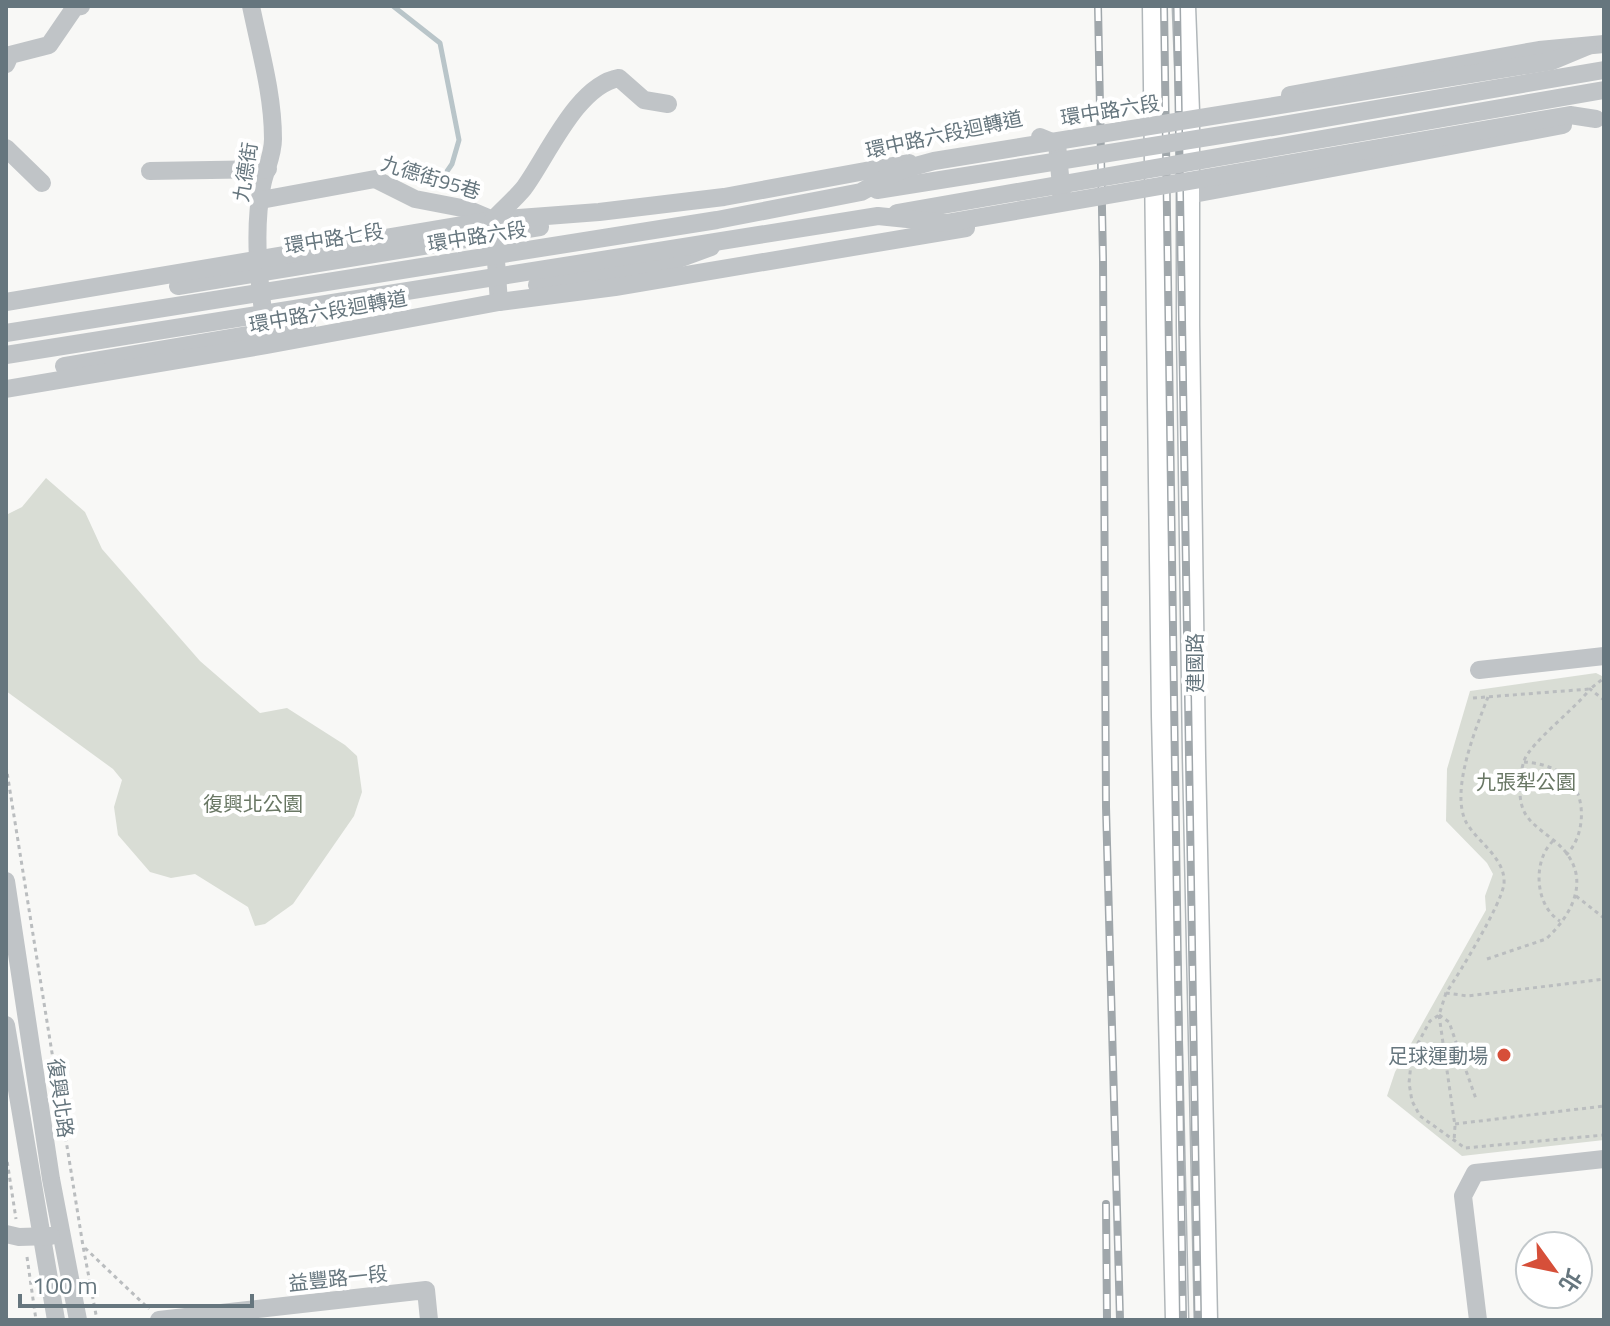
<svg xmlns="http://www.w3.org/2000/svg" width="1610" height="1326" viewBox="0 0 1610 1326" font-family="'Titillium Web','Noto Sans TC',sans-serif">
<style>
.green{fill:#d9ddd5}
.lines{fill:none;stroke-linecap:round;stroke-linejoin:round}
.stream{stroke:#b9c5c9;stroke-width:5}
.major-casing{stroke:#b1b7ba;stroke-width:25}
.path{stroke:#babdbf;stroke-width:3;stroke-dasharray:4 4;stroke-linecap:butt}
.minor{stroke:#c0c4c7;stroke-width:18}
.major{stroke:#fff;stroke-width:22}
.rail-casing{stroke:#a0a7ab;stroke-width:8}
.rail{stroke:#fff;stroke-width:5;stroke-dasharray:15;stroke-linecap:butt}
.minor-bridge{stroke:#c0c4c7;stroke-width:18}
.poi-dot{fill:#d64f39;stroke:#fff;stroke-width:3}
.labels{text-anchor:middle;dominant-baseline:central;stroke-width:8;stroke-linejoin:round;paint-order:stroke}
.street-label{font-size:20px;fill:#66767e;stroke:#fff}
.park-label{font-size:20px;fill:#697764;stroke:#fff}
.poi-label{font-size:20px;fill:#66767e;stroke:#fff;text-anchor:end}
</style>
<rect width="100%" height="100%" fill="#f8f8f6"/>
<g class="green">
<polygon points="46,478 85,512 102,549 200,661 260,713 287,708 345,745 357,756 362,792 354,816 293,904 265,924 255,926 248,907 195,874 171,878 150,872 118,835 114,807 122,780 113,769 6,691 6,515 22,507"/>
<polygon points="1596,673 1604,677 1604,1140 1462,1156 1387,1096 1395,1072 1486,910 1485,896 1493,874 1487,863 1446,821 1447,769 1470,691"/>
</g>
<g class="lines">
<polyline class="stream" points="393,6 440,43 459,140 452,164 439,183"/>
<defs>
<g id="major">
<polyline points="1154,6 1163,716 1177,1320"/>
<polyline points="1184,6 1188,112 1188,325 1194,756 1206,1320"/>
</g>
</defs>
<use href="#major" class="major-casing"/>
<g class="path">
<path d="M1488,697c-12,31 -38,93 -22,125 11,20 40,36 38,62 -3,21 -44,88 -58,109l22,3 136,-17"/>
<polyline points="1473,698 1590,689 1604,678"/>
<path d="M1524,762c16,1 36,6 47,20 16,19 13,56 -5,73"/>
<polyline points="6,766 83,1246 97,1320"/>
<path d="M1553,841c-21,20 -18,65 7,80"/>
<polyline points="1576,896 1604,918"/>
<path d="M1487,959l59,-20c29,-27 46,-64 12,-95 -11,-10 -24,-17 -32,-29 -9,-14 -7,-39 -2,-54 6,-18 51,-52 66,-72l14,11"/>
<polyline points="1446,993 1439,1015 1430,1021 1412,1054 1409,1083 1412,1101 1420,1116 1465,1148 1604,1135"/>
<polyline points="1439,1015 1455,1126 1454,1141"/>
<polyline points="1439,1015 1449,1022 1476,1099"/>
<polyline points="1455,1124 1604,1106"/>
<polyline points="6,1154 16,1219"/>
<polyline points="85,1248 149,1309"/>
<polyline points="27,1257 36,1320"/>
</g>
<g class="minor">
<path d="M251,6c9,44 22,88 22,133 0,17 -8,31 -11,47 -9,45 -3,96 3,141"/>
<polyline points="6,64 10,55 49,45 75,7 81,6"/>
<polyline points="1290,95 1539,50 1604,44"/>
<polyline points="1040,137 1057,144 1062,196 1060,200"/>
<polyline points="6,148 42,183"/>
<polyline points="150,171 268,169"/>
<polyline points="1188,195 1563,125"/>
<polyline points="261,200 375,179 415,199 467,209 493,220"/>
<polyline points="537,285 670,262 711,247"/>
<polyline points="178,286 540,227"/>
<polyline points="6,302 493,220 599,212 724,197 909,163"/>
<path d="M499,302l-6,-82c10,-11 22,-21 31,-32 23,-31 53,-103 95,-110l25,22 24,4"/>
<polyline points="64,366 307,325"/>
<polyline points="6,389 267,345 499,302 615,287 966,228"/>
<polyline points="1479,670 1604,656"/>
<polyline points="6,881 51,1179 78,1320"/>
<polyline points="6,1025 56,1320"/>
<polyline points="6,1234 19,1237 51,1236"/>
<polyline points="159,1320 426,1290 429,1320"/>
<polyline points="1478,1320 1463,1196 1475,1173 1604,1159"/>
</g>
<use href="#major" class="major"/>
<defs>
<g id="rail">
<polyline points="1098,6 1103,259 1106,807 1120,1320"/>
<polyline points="1164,6 1183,1320"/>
<polyline points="1177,6 1198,1320"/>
<polyline points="1106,1204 1107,1320"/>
</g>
</defs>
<use href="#rail" class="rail-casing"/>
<use href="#rail" class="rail"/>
<g class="minor-bridge">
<polyline points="877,190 1272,127 1604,70"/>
<polyline points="897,213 1604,90"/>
<polyline points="6,333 717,220 861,192 901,170 934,161 1552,61 1588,46"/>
<polyline points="6,355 878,216 946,223 1570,115 1596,119"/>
</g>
</g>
<circle class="poi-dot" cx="1504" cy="1055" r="8"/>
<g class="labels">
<g class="street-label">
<text transform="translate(1110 110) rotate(-9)">環中路六段</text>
<text transform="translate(944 134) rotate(-12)">環中路六段迴轉道</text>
<text transform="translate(245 172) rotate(-81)">九德街</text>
<text transform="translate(431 177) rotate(17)">九德街95巷</text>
<text transform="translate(477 236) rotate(-9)">環中路六段</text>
<text transform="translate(334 238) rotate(-9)">環中路七段</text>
<text transform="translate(328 311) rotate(-10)">環中路六段迴轉道</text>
<text transform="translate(1194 663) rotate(-90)">建國路</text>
<text transform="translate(61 1098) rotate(82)">復興北路</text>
<text transform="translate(338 1278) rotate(-6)">益豐路一段</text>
</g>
<g class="park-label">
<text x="1526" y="781">九張犁公園</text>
<text x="253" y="803">復興北公園</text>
</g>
<g class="poi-label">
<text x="1488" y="1055">足球運動場</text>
</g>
</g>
<rect width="1610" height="1326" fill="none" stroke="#66767e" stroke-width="16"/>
<g transform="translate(1554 1270) rotate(123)"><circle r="38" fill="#ffffff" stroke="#c2c8cb" stroke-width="2"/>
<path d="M0-6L14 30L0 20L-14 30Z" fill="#d64f39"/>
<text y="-12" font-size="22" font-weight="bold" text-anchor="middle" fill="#66767e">北</text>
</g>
<path d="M20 1294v12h232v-12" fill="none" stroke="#66767e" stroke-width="4"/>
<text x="32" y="1294" font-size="24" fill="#66767e" stroke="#ffffff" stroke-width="6" paint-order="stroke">100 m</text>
</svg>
